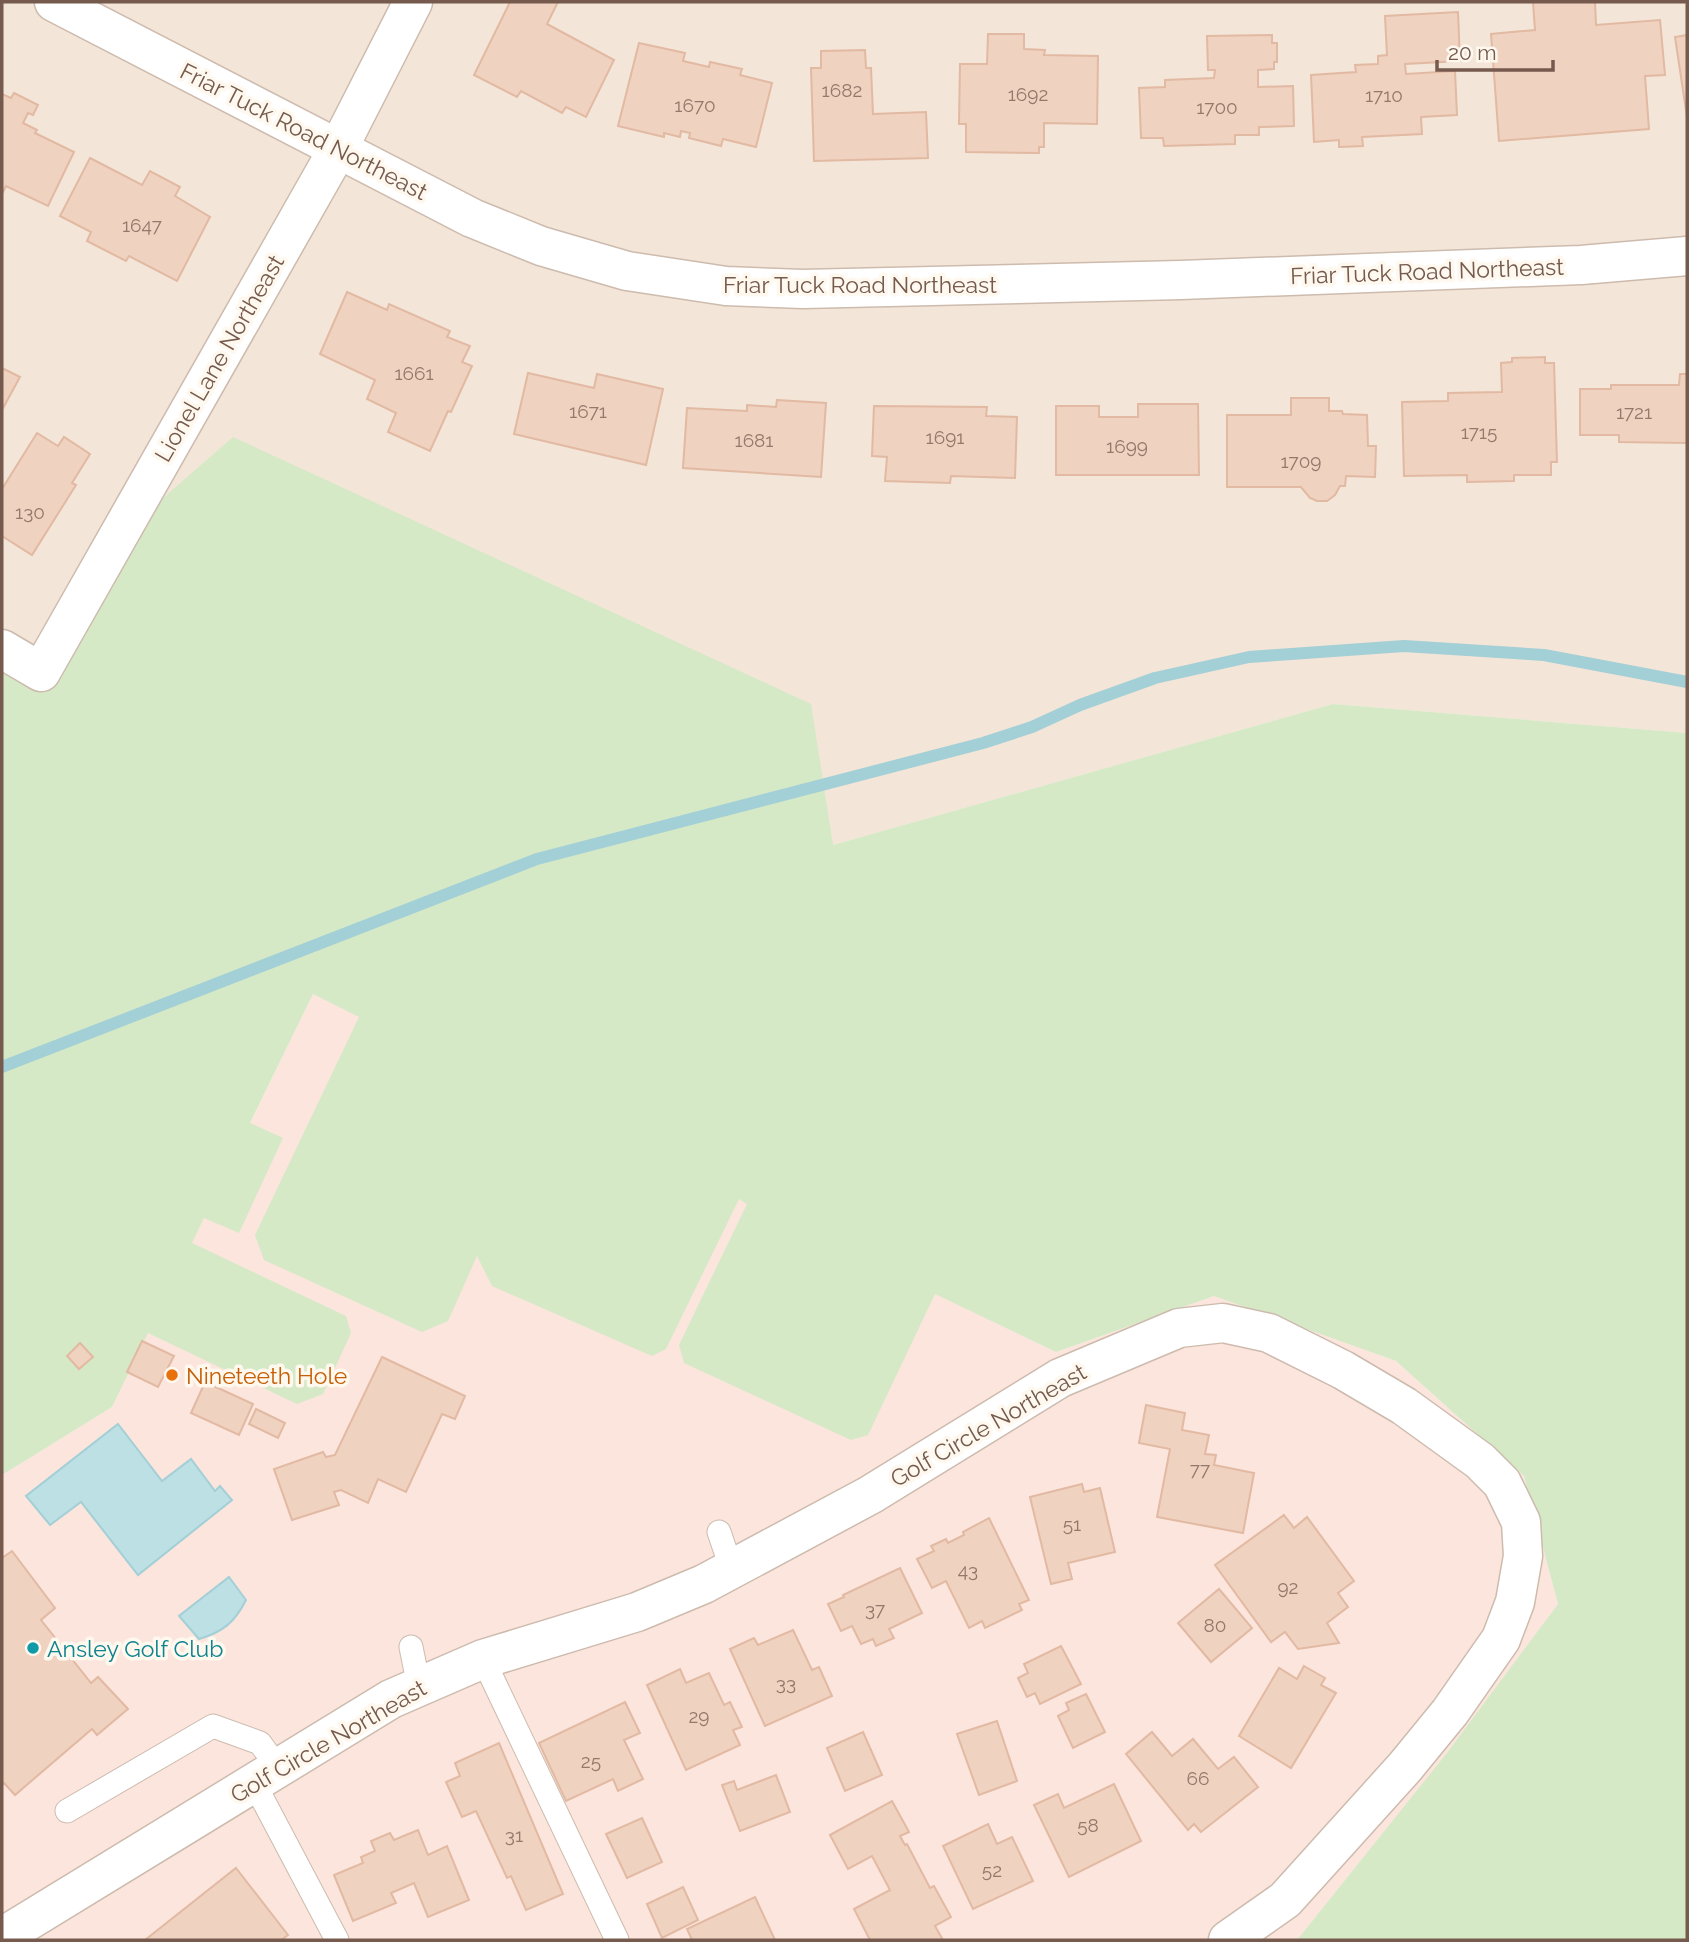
<svg xmlns="http://www.w3.org/2000/svg" width="1689" height="1942" viewBox="0 0 1689 1942" font-family="Raleway,sans-serif">
<style>
.residential{fill:#f3e5d7}
.commercial{fill:#fbe5dc}
.green{fill:#d5e9c7}
.water{fill:#bde0e5;stroke:#a3cfd6;stroke-width:2}
.lines{fill:none;stroke-linecap:round;stroke-linejoin:round}
.stream{stroke:#a3cfd6;stroke-width:12}
.building{fill:#f0d2c1;stroke:#e2b9a2;stroke-width:2}
.lane-casing{stroke:#cdbbae;stroke-width:25}
.street-casing{stroke:#cdbbae;stroke-width:41}
.lane{stroke:#fff;stroke-width:23}
.street{stroke:#fff;stroke-width:38}
.food-dot{fill:#e8710a;stroke:#fef8ee;stroke-width:2.5}
.culture-dot{fill:#0f9aa8;stroke:#fef8ee;stroke-width:2.5}
.labels{text-anchor:middle;dominant-baseline:central;stroke-width:7;stroke-linejoin:round;paint-order:stroke}
.number-label{font-size:19px;fill:#94786a}
.street-label{font-size:23px;fill:#755a4d;stroke:#fef8ee}
.food-label{font-size:23px;fill:#c56008;stroke:#fef8ee;text-anchor:start}
.culture-label{font-size:23px;fill:#0d838f;stroke:#fef8ee;text-anchor:start}
</style>
<rect width="100%" height="100%" fill="#fcf3e8"/>
<polygon class="residential" points="2,2 1687,2 1687,733 1333,704 833,845 51,676 2,645"/>
<polygon class="commercial" points="313,994 1056,1352 1214,1296 1396,1361 1524,1476 1558,1604 1446,1754 1297,1940 2,1940 2,1475 112,1407"/>
<polygon class="green" points="233,437 811,704 833,845 1333,704 1687,733 1687,1940 1297,1940 1446,1754 1558,1604 1524,1476 1396,1361 1214,1296 1056,1352 935,1294 868,1435 851,1440 684,1363 679,1345 747,1204 739,1199 666,1349 652,1356 492,1286 477,1256 448,1321 422,1332 264,1260 255,1235 359,1017 313,994 250,1123 283,1138 239,1233 204,1218 192,1243 346,1316 351,1333 323,1394 297,1404 148,1333 112,1407 2,1475 2,645 50,676 147,512"/>
<g class="water">
<polygon points="118,1424 162,1481 191,1459 215,1491 220,1486 232,1500 138,1575 81,1502 50,1525 26,1496"/>
<path d="M229,1577l17,23c-11,22 -23,32 -47,39l-20,-23z"/>
</g>
<g class="lines">
<polyline class="stream" points="2,1067 537,859 983,743 1032,727 1080,705 1155,678 1249,657 1404,646 1544,655 1687,682"/>
</g>
<g class="building">
<polygon points="510,2 558,2 547,24 614,60 586,117 566,107 562,113 521,91 517,97 474,75"/>
<polygon points="1533,2 1595,2 1596,25 1660,20 1665,75 1645,76 1649,129 1499,141 1491,34 1535,30"/>
<polygon points="1458,12 1460,61 1405,64 1406,74 1455,71 1457,115 1421,117 1422,134 1362,137 1363,146 1339,147 1339,140 1314,142 1311,75 1356,72 1355,65 1378,64 1378,56 1387,55 1385,16"/>
<polygon points="988,34 1024,34 1024,49 1045,50 1044,55 1098,56 1097,124 1044,123 1044,147 1039,147 1039,153 966,152 966,124 959,124 960,64 987,64"/>
<polygon points="1272,35 1272,43 1277,43 1277,62 1274,62 1274,69 1258,70 1258,87 1293,86 1294,126 1259,127 1259,135 1235,135 1235,144 1164,146 1163,138 1141,138 1139,88 1165,87 1165,80 1214,78 1215,70 1208,70 1207,36"/>
<polygon points="1687,35 1687,117 1675,37"/>
<polygon points="639,43 685,53 683,61 709,67 710,62 742,69 740,75 772,83 756,147 723,139 721,146 689,138 690,133 681,131 680,137 664,133 664,137 618,126"/>
<polygon points="865,50 866,68 871,68 873,114 926,112 928,158 814,161 811,68 821,68 821,51"/>
<polygon points="14,93 38,105 33,115 28,113 23,123 37,130 35,133 74,152 48,206 6,186 2,194 2,94 11,98"/>
<polygon points="90,158 142,185 150,171 180,187 175,196 210,217 177,281 129,256 126,261 87,241 91,232 60,216"/>
<polygon points="347,292 387,310 389,304 450,331 447,337 470,346 462,362 472,366 451,412 448,411 430,451 388,432 396,413 367,399 375,380 320,354"/>
<polygon points="1545,357 1545,363 1554,363 1557,462 1551,462 1551,475 1514,475 1514,481 1467,482 1467,475 1404,476 1402,402 1448,401 1448,393 1502,392 1501,363 1512,362 1512,358"/>
<polygon points="2,368 20,377 2,410"/>
<polygon points="528,373 594,388 597,374 663,389 646,465 514,434"/>
<polygon points="1680,374 1687,374 1687,443 1619,442 1619,435 1580,435 1580,389 1611,389 1611,385 1679,385"/>
<polygon points="1291,398 1329,398 1329,411 1342,411 1343,414 1367,415 1368,446 1376,446 1375,477 1346,476 1345,486 1340,486 1335,495 1327,501 1317,501 1310,498 1301,487 1227,487 1227,415 1291,415"/>
<polygon points="777,400 826,403 821,477 683,468 687,408 747,411 747,405 776,407"/>
<polygon points="1138,404 1198,404 1199,475 1056,475 1056,406 1099,406 1099,417 1138,417"/>
<polygon points="874,406 987,407 986,416 1017,417 1015,478 951,476 950,483 885,481 887,457 872,456"/>
<polygon points="37,433 58,446 64,437 90,454 72,483 76,485 32,555 2,536 2,489"/>
<polygon points="142,1341 174,1356 158,1387 127,1372"/>
<polygon points="80,1343 93,1357 79,1369 67,1356"/>
<polygon points="382,1357 465,1396 455,1419 442,1414 406,1492 378,1479 368,1503 341,1490 334,1492 339,1505 292,1520 274,1469 323,1452 326,1457 335,1455"/>
<polygon points="205,1382 253,1404 239,1435 191,1413"/>
<polygon points="1146,1405 1185,1413 1182,1430 1209,1435 1205,1454 1216,1455 1214,1465 1254,1473 1243,1533 1157,1517 1170,1449 1139,1443"/>
<polygon points="256,1409 285,1423 278,1438 249,1424"/>
<polygon points="1082,1484 1084,1492 1100,1488 1115,1552 1068,1563 1072,1579 1051,1584 1030,1497"/>
<polygon points="1284,1515 1294,1528 1307,1517 1354,1581 1338,1593 1348,1607 1327,1623 1339,1643 1298,1649 1285,1632 1271,1642 1215,1565"/>
<polygon points="989,1518 1029,1600 1019,1604 1022,1610 985,1628 982,1621 969,1628 946,1581 932,1588 917,1559 934,1551 931,1546 946,1539 948,1543 964,1535 963,1532"/>
<polygon points="12,1551 55,1608 41,1620 91,1683 98,1677 128,1709 97,1735 92,1729 15,1795 4,1783 2,1785 2,1558"/>
<polygon points="900,1568 922,1613 889,1629 894,1638 876,1646 873,1639 861,1644 852,1626 841,1631 828,1604 844,1597 843,1595"/>
<polygon points="1219,1589 1252,1628 1211,1662 1178,1623"/>
<polygon points="793,1630 812,1670 819,1667 832,1696 765,1726 730,1649 754,1638 758,1645"/>
<polygon points="1061,1646 1081,1684 1040,1704 1035,1693 1027,1697 1018,1678 1028,1673 1024,1664"/>
<polygon points="1304,1666 1325,1678 1321,1685 1336,1693 1291,1768 1239,1736 1279,1668 1297,1679"/>
<polygon points="680,1669 686,1683 709,1673 724,1705 730,1702 742,1727 733,1730 740,1745 686,1770 647,1685"/>
<polygon points="1086,1694 1105,1732 1073,1748 1058,1716 1069,1710 1066,1703"/>
<polygon points="625,1702 640,1733 624,1740 643,1779 618,1791 613,1779 566,1801 539,1743"/>
<polygon points="997,1721 1017,1781 979,1795 957,1734"/>
<polygon points="863,1732 882,1775 845,1791 827,1748"/>
<polygon points="1152,1732 1172,1756 1193,1739 1218,1769 1234,1757 1258,1787 1201,1832 1194,1824 1188,1830 1126,1754"/>
<polygon points="499,1743 563,1894 526,1910 511,1876 507,1878 476,1811 462,1817 446,1782 460,1776 455,1763"/>
<polygon points="776,1775 790,1812 740,1831 722,1785 734,1781 737,1790"/>
<polygon points="1114,1784 1141,1841 1069,1877 1034,1805 1058,1794 1064,1808"/>
<polygon points="892,1801 909,1832 900,1836 905,1845 907,1844 930,1888 934,1886 951,1917 935,1926 943,1940 870,1940 854,1909 890,1890 872,1856 848,1869 830,1835"/>
<polygon points="642,1818 662,1862 627,1878 606,1834"/>
<polygon points="988,1824 997,1844 1012,1837 1033,1881 973,1909 943,1846"/>
<polygon points="418,1830 428,1855 447,1846 469,1900 428,1917 414,1883 391,1893 396,1903 353,1921 334,1875 363,1863 361,1857 375,1851 371,1841 390,1833 394,1840"/>
<polygon points="236,1868 288,1935 281,1940 145,1940"/>
<polygon points="683,1887 698,1920 662,1938 647,1904"/>
<polygon points="755,1897 775,1940 692,1940 687,1929"/>
</g>
<g class="lines">
<defs>
<g id="lane">
<polyline points="719,1532 732,1570"/>
<polyline points="411,1647 419,1687"/>
<polyline points="483,1659 617,1940"/>
<polyline points="254,1783 337,1940"/>
<polyline points="67,1811 213,1726 260,1743 278,1768"/>
</g>
<g id="street">
<polyline points="54,2 472,218 541,246 627,271 726,286 803,289 1181,280 1581,265 1687,256"/>
<polyline points="2,649 41,672 338,149 413,2"/>
<polyline points="2,1937 391,1699 483,1659 637,1612 704,1584 870,1495 1060,1378 1179,1328 1223,1323 1269,1333 1343,1370 1404,1406 1480,1461 1502,1483 1521,1522 1523,1556 1515,1602 1501,1639 1450,1712 1405,1767 1285,1900 1228,1940"/>
</g>
</defs>
<use href="#lane" class="lane-casing"/>
<use href="#street" class="street-casing"/>
<use href="#lane" class="lane"/>
<use href="#street" class="street"/>
</g>
<circle class="food-dot" cx="172" cy="1375" r="7"/>
<circle class="culture-dot" cx="33" cy="1648" r="7"/>
<g class="labels">
<g class="number-label">
<text x="842" y="90">1682</text>
<text x="1028" y="94">1692</text>
<text x="1384" y="95">1710</text>
<text x="695" y="105">1670</text>
<text x="1217" y="107">1700</text>
<text x="142" y="225">1647</text>
<text x="414" y="373">1661</text>
<text x="588" y="411">1671</text>
<text x="1634" y="412">1721</text>
<text x="1479" y="432">1715</text>
<text x="945" y="437">1691</text>
<text x="754" y="440">1681</text>
<text x="1127" y="446">1699</text>
<text x="1301" y="461">1709</text>
<text x="30" y="512">130</text>
<text x="1200" y="1469">77</text>
<text x="1072" y="1524">51</text>
<text x="968" y="1570">43</text>
<text x="1288" y="1587">92</text>
<text x="875" y="1609">37</text>
<text x="1215" y="1625">80</text>
<text x="786" y="1683">33</text>
<text x="699" y="1716">29</text>
<text x="591" y="1761">25</text>
<text x="1198" y="1778">66</text>
<text x="1088" y="1825">58</text>
<text x="514" y="1835">31</text>
<text x="992" y="1870">52</text>
</g>
<g class="street-label">
<text transform="translate(304 131) rotate(27)">Friar Tuck Road Northeast</text>
<text transform="translate(1427 271) rotate(-2)">Friar Tuck Road Northeast</text>
<text x="860" y="284">Friar Tuck Road Northeast</text>
<text transform="translate(219 358) rotate(-60)">Lionel Lane Northeast</text>
<text transform="translate(988 1425) rotate(-30)">Golf Circle Northeast</text>
<text transform="translate(328 1741) rotate(-30)">Golf Circle Northeast</text>
</g>
<g class="food-label">
<text x="186" y="1375">Nineteeth Hole</text>
</g>
<g class="culture-label">
<text x="47" y="1648">Ansley Golf Club</text>
</g>
</g>
<rect width="1689" height="1942" fill="none" stroke="#755a4d" stroke-width="7"/>
<path d="M1437 60v10h116v-10" fill="none" stroke="#755a4d" stroke-width="3.5"/>
<text x="1448" y="60" font-size="21" fill="#755a4d" stroke="#fef8ee" stroke-width="5" paint-order="stroke">20 m</text>
</svg>
